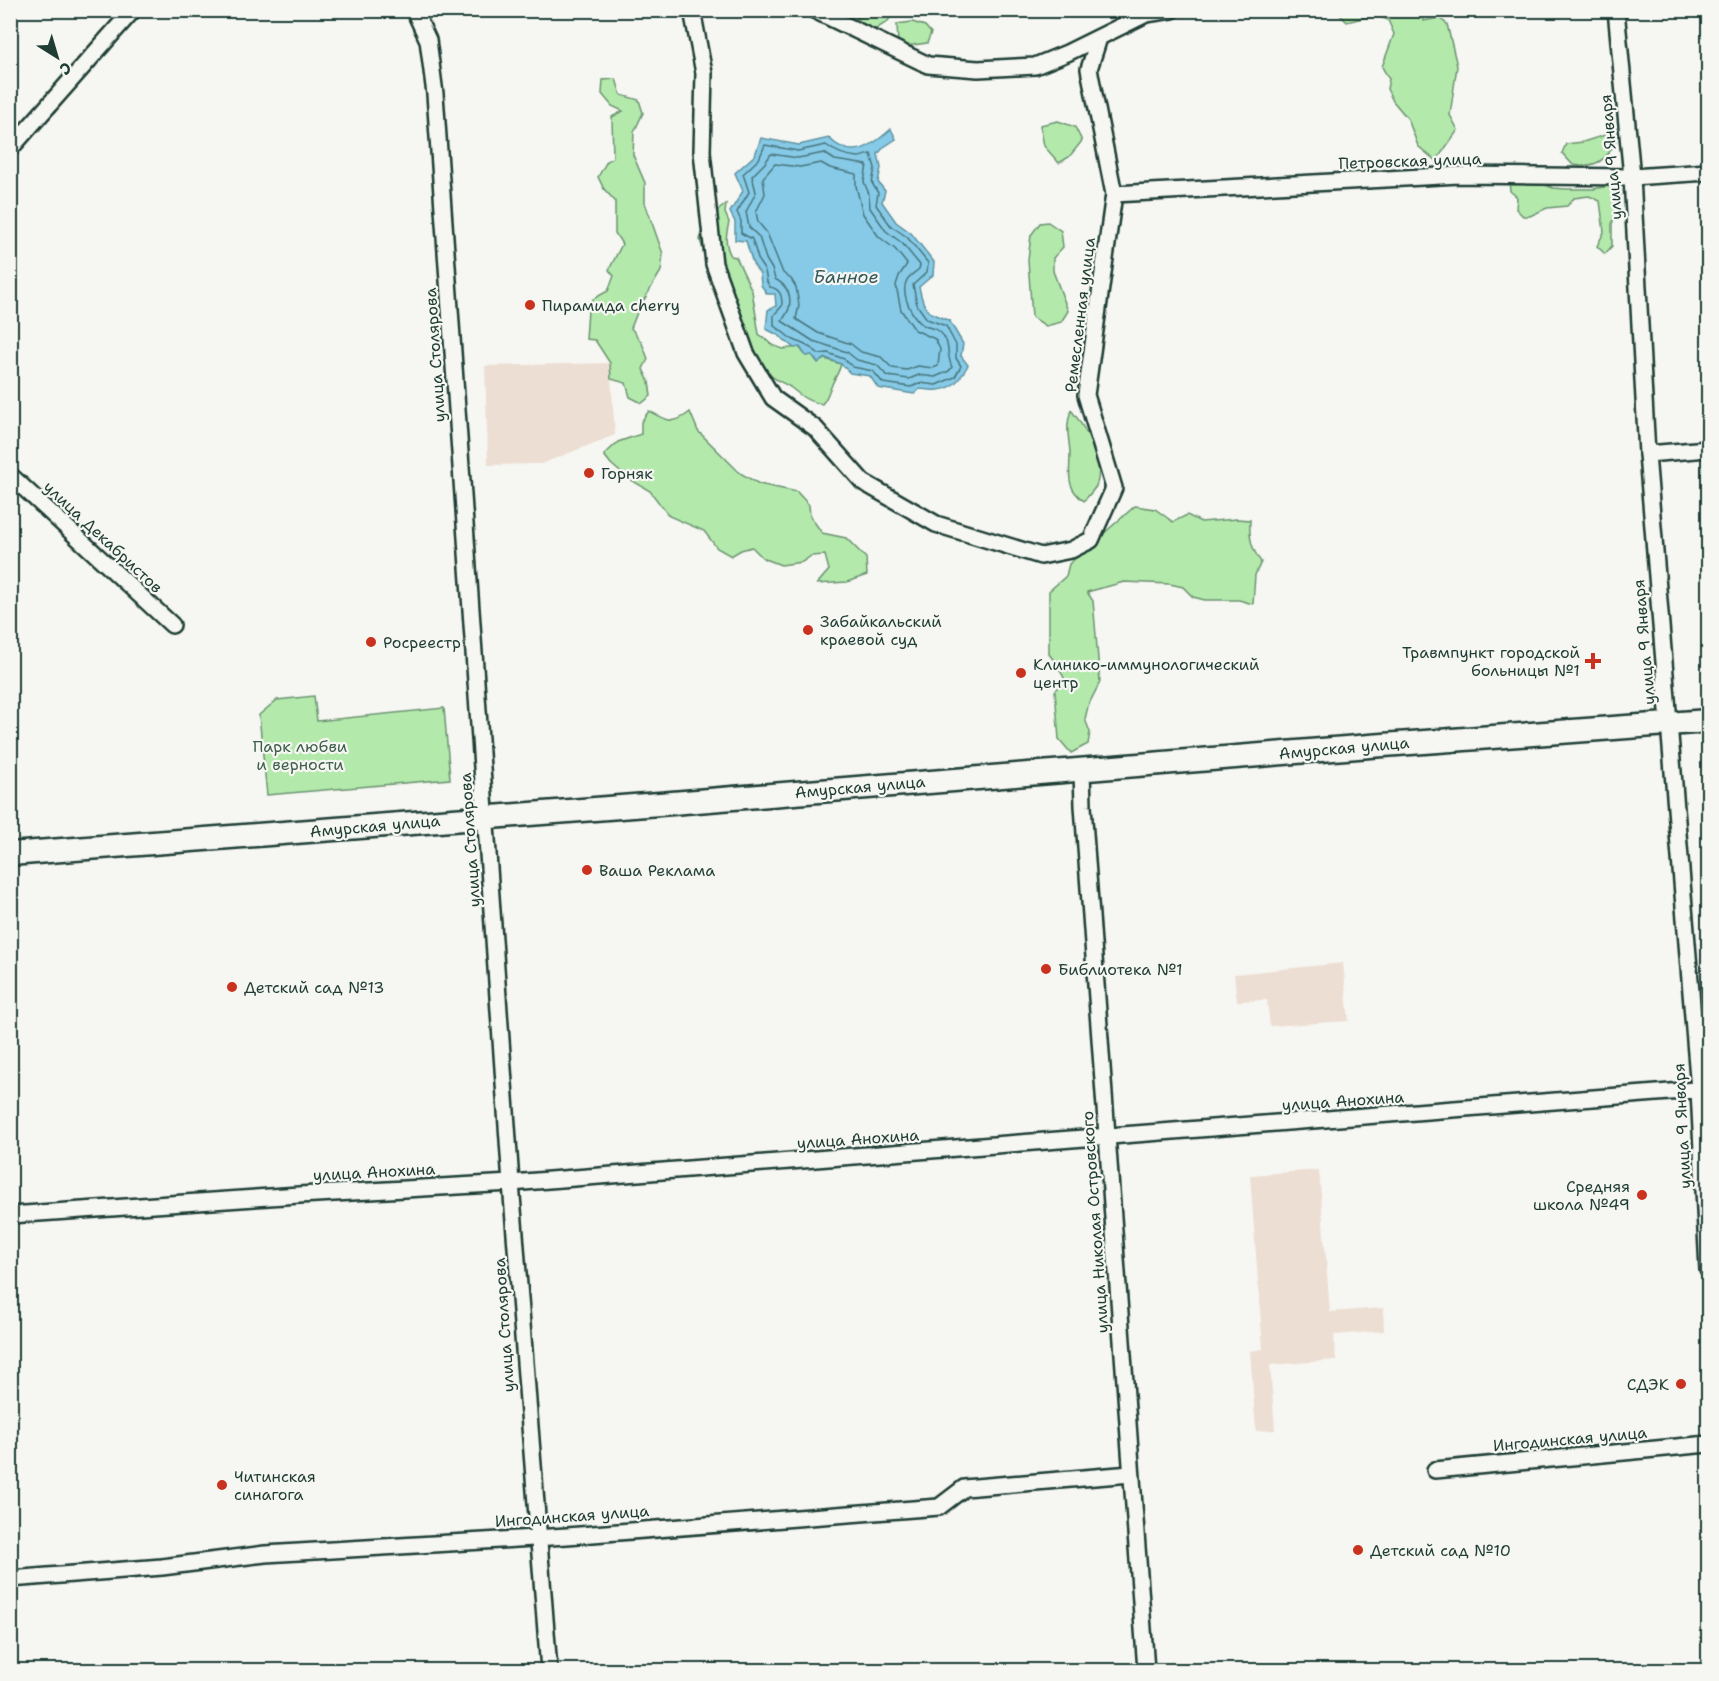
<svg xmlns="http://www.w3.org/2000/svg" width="1719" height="1681" viewBox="0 0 1719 1681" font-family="'Shantell Sans',sans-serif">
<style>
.built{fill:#edded3}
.green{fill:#b4e9ac;stroke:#6a9370;stroke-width:1.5}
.water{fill:#86cae7;stroke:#5d929f;stroke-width:1.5}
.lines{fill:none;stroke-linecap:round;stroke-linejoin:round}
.shore{stroke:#48757c;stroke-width:1.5}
.street-casing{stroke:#1f3d34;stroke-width:20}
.secondary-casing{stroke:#1f3d34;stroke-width:27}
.street{stroke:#f6f6f2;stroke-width:15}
.secondary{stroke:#f6f6f2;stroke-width:22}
.poi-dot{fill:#c8321e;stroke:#f6f6f2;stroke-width:2}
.labels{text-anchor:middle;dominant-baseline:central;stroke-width:4.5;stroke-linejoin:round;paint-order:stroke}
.street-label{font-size:16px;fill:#1f3d34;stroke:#f6f6f2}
.poi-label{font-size:16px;fill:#1f3d34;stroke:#f6f6f2;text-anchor:start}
.park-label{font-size:16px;fill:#3d5f4c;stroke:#f6f6f2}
.water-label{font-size:18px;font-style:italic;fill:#345958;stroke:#f6f6f2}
</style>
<rect width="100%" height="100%" fill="#f6f6f2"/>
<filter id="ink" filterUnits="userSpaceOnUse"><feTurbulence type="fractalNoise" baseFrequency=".0167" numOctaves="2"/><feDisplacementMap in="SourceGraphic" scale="12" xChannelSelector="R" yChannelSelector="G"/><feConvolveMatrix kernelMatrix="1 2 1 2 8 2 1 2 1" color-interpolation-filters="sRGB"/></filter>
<g filter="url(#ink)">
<g class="built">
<polygon points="610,363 615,435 541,464 488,465 485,366"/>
<polygon points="1343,963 1349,1021 1270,1026 1267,1000 1237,1001 1234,974"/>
<polygon points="1319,1170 1330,1312 1383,1308 1384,1331 1334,1335 1336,1360 1270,1365 1275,1430 1256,1431 1250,1351 1263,1349 1250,1175"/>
</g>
<g class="green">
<polygon points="866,11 896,11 887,22 873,31 864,26 857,18"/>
<polygon points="1336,11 1422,11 1423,21 1439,18 1447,24 1457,66 1450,115 1458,130 1436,161 1418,146 1408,119 1393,101 1387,89 1389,79 1382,67 1394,34 1388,20 1375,15 1347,22"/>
<polygon points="912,22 925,26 931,33 927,43 906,46 898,43 897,24"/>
<polygon points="616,79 621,95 639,100 643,113 634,132 633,155 645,183 645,203 663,254 661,271 638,310 631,328 642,343 648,359 643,369 649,382 651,396 642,403 630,397 626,383 611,379 610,363 595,340 586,339 588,311 593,299 608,291 614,276 609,270 622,244 615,233 615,201 604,189 598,177 607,161 613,158 612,117 623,111 612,106 602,94 603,80"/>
<polygon points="1058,121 1075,127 1082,141 1069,157 1059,163 1044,146 1040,125"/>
<path d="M1608,134l8,6c-9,21 -21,28 -43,25l-11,-12 4,-9 17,-2z"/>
<polygon points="1509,181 1538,182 1553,188 1566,189 1593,189 1615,185 1621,192 1619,204 1612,224 1612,246 1605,254 1597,246 1604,232 1600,201 1589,196 1574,198 1567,206 1547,208 1530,216 1523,216 1516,209 1517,197 1510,191"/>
<path d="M726,204l-1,9 4,9c-3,13 -5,21 2,34l5,1 16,34 7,43 13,11 11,4 16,-2 7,9 6,-1 29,9c-2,9 -7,14 -10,23 -4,7 -3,11 -9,17 -16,-3 -19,-7 -32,-17 -8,-5 -16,-7 -23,-15 -27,-27 -39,-74 -53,-108l-10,-10 -4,-15 4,-9 13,-2 1,-8 -3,-2v-5z"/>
<polygon points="1048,222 1061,231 1063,247 1053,258 1053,271 1068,311 1061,322 1046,326 1032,317 1028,260 1031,235 1040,223"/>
<path d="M1071,410c14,17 35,53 25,76 -3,5 -8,10 -12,15 -19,-14 -14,-27 -14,-48 -1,-18 -5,-24 1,-43z"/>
<path d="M649,411c17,9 24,15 41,1l8,19 42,42 19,11 38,8 12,13 1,11 12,17 24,5 20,20 1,17 -20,7 -30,2 12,-14 -4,-15 -14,1 -9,6 -21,3 -18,-7 -11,-11 -11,3 -10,6 -14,-8 -13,-17 -35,-15 -19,-25 -24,-14 -15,-13 -7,-9 14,-13 23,-8v-12z"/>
<path d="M1135,506l20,3 18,13 14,-7 14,7 36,-3 13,1c-1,17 1,28 11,42l-6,13 -2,29 -14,-4h-34l-12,-3 -10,-10 -13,-3 -46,-2 -37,10 6,9 7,81 -12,24 -3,13 5,13 -2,12 -17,9 -12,-14 -4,-48 10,-11 -7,-14 -9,-12v-63l17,-15 3,-12z"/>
<polygon points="314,696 317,721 444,708 450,779 267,795 259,715 277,700"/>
</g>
<path class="water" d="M891,129l5,10 -12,8 -6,7 3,14 -3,14 7,9 -3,11 14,20 15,11 23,29 -1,13 -14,12c5,24 7,26 30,33l14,24 -2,12 7,9c-12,23 -22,28 -48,24l-6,5 -36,-6 -8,-12 -20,-3 -9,-9 -15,-6 -8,5 -6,-8 -6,1 -6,-9 -6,1 -16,-13 -12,-6 2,-19 8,-4 -1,-12h-8l-6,-9 -1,-11 -7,-10 -7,-23 -11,-1v-18l-5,-10 13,-21 -8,-18 20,-18 6,-17 38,7 30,-7c23,23 42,9 62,-9z"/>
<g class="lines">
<g class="shore">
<path d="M765,145l33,6 28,-6c9,7 19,11 32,12 5,0 9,-3 13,-3l4,14 -3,15 6,10 -2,12 15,21 16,11 21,26 -1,9 -14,13 4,20 10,14 19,7 10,19v13l5,8 -6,11 -19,8 -16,-2 -9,4 -28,-4 -10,-12 -20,-4 -9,-8 -16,-6 -9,1c-7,-7 -16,-10 -25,-14 -7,-3 -13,-11 -20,-14v-11l8,-9c0,-10 -1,-17 -12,-19l-3,-5 -2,-11 -6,-9 -7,-23 -11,-6v-12l-4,-9 12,-20 -6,-18 16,-15z"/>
<path d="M824,153l11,7 32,5 -3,17 5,12 1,14 16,23 16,12 18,22 -1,4c-4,4 -11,7 -13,13 -5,13 6,35 17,43 5,3 13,3 17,7 11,9 6,24 12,35l-3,4 -14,6 -16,-2 -10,4 -22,-3 -10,-11 -20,-5 -10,-8 -34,-11 -31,-20c2,-4 6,-8 7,-13 3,-13 -3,-23 -14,-29l-3,-10 -6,-10 -7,-22 -10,-10 -3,-15 10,-20 -4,-16 13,-13 6,-9 27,4z"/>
<polygon points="821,163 830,168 856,174 856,186 863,214 879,237 895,249 907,264 899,276 896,285 901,310 915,330 935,339 940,349 938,366 933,368 918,366 907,370 892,368 881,357 861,352 851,344 818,333 796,319 799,305 796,287 791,279 783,273 767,233 758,222 756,212 765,194 763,178 775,164 800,167"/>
</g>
<defs>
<g id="street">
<polyline points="414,10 428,40 435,94 511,1183 549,1670"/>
<polyline points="692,10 704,73 702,152 714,264 746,353 773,398 815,428 863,482 936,524 1041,556 1071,550 1091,540 1114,488 1086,395 1114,194 1089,69 1099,38"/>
<polyline points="814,10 928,65 978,69 1035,66 1067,53 1146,14 1172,10"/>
<polyline points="1616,10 1632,177 1647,454 1699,1090 1708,1270"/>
<polyline points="10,149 133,10"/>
<polyline points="1114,194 1459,175 1632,177 1708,172"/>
<polyline points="1647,454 1708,449"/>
<polyline points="10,475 172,625"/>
<polyline points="1082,770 1083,806 1146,1670"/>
<polyline points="10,1215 299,1195 511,1183 1708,1089"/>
<polyline points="1435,1470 1708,1444"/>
<polyline points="10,1579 162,1567 265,1554 567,1536 939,1507 964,1488 1131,1474"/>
</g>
<polyline id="secondary" points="10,854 672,803 1370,746 1708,721"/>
</defs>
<use href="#street" class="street-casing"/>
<use href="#secondary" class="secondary-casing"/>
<use href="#street" class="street"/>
<use href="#secondary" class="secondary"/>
</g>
</g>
<g class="poi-dot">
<circle cx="530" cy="305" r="6"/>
<circle cx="589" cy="473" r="6"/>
<circle cx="808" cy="630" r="6"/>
<circle cx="371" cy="642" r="6"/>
<path d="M1590 652h6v6h6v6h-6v6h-6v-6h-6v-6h6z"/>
<circle cx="1021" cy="673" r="6"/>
<circle cx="587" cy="870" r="6"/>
<circle cx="1046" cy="969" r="6"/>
<circle cx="232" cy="987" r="6"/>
<circle cx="1642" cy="1195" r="6"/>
<circle cx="1681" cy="1384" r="6"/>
<circle cx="222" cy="1485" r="6"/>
<circle cx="1358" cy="1550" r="6"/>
</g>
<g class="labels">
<g class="street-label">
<text transform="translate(1611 157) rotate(-95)">улица 9 Января</text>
<text transform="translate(1410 161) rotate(-2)">Петровская улица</text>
<text transform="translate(1080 315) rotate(-83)">Ремесленная улица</text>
<text transform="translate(435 355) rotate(-94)">улица Столярова</text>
<text transform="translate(103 537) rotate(43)">улица Декабристов</text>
<text transform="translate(1644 642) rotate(-95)">улица 9 Января</text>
<text transform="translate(1344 748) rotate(-5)">Амурская улица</text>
<text transform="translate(860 787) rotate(-5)">Амурская улица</text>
<text transform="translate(375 826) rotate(-5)">Амурская улица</text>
<text transform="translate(470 840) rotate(-94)">улица Столярова</text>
<text transform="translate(1343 1101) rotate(-4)">улица Анохина</text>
<text transform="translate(1682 1126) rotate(-93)">улица 9 Января</text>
<text transform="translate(858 1139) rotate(-4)">улица Анохина</text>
<text transform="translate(374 1172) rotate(-3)">улица Анохина</text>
<text transform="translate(1095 1222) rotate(-94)">улица Николая Островского</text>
<text transform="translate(504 1325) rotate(-94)">улица Столярова</text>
<text transform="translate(1570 1439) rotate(-5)">Ингодинская улица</text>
<text transform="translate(572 1516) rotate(-4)">Ингодинская улица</text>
</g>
<g class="poi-label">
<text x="542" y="305">Пирамида cherry</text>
<text x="601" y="473">Горняк</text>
<text x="820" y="621">Забайкальский<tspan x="820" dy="18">краевой суд</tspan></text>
<text x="383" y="642">Росреестр</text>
<text x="1580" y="652" text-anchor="end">Травмпункт городской<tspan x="1580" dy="18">больницы №1</tspan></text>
<text x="1033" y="664">Клинико-иммунологический<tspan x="1033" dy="18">центр</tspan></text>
<text x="599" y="870">Ваша Реклама</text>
<text x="1058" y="969">Библиотека №1</text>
<text x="244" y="987">Детский сад №13</text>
<text x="1630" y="1186" text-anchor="end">Средняя<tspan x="1630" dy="18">школа №49</tspan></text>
<text x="1669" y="1384" text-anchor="end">СДЭК</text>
<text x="234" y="1476">Читинская<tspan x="234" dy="18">синагога</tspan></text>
<text x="1370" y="1550">Детский сад №10</text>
</g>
<g class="park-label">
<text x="300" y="746">Парк любви<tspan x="300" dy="18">и верности</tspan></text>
</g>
<g class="water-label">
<text x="846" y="277">Банное</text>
</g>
</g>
<rect width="1719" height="1681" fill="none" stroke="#f6f6f2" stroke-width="36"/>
<rect x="18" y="18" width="1683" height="1645" fill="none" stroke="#1f3d34" stroke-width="2" filter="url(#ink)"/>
<g transform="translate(57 57) rotate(143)" stroke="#f6f6f2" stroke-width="4.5" paint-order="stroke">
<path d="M0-4.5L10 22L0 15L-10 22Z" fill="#1f3d34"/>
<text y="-9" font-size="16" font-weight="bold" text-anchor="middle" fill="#1f3d34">С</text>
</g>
</svg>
